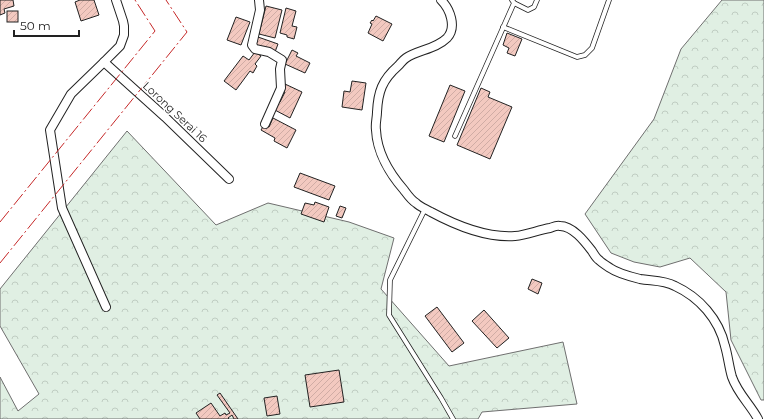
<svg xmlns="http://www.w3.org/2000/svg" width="764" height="419" viewBox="0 0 764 419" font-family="Montserrat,sans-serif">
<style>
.forest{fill:url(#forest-crowns);stroke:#6f6f6f}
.building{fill:url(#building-hatch);stroke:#222}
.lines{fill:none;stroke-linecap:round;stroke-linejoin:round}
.lane-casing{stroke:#222;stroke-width:5.5}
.street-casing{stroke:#222;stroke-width:10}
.lane{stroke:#fff;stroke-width:4}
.street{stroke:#fff;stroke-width:8}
.power{stroke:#c62828;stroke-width:1;stroke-dasharray:14 3 2 3;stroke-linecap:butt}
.labels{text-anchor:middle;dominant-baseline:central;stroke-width:3;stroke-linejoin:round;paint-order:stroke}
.street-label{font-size:11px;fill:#222;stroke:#fff}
</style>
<defs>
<pattern id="forest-crowns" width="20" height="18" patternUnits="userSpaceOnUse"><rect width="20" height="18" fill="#e0efe3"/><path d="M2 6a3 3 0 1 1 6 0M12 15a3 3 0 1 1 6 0" fill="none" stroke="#c0cdc2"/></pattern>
<pattern id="building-hatch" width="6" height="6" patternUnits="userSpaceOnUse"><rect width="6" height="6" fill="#f3c9c0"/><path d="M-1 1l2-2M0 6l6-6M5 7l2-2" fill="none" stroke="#d0aca5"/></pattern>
</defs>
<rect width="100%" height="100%" fill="#fff"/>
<g class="forest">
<polygon points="722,0 764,0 764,400 761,400 731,340 726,292 690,258 660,267 634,262 611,253 585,214 654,119 681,49"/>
<polygon points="127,131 216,225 268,203 349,222 394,238 381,289 449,366 563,342 577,404 482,412 478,419 0,419 0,377 18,411 39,394 0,326 0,289"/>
</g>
<g class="building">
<polygon points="0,0 13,0 14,6 4,9 5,13 0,15"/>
<polygon points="80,0 94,0 99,15 81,21 75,2"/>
<polygon points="266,6 282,10 275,38 259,34"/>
<polygon points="286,8 296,11 292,26 297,27 294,39 287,37 287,35 280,33"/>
<rect x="7" y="11" width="11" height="11"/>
<polygon points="376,16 392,24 383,41 368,33 372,24 370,23 372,20 373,21"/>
<polygon points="236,17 250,22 241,45 227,40"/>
<polygon points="507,33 522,39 515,56 507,53 509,48 503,45"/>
<polygon points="258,37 278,44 275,52 255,45"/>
<polygon points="292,50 298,53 296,56 310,63 305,73 285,64"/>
<polygon points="255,52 261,56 255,64 257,66 253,73 250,71 236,90 224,81 243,56 249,60"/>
<polygon points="352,81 366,83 362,110 342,107 344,91 350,92"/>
<polygon points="285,84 302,92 290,118 273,109 277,100 280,102 285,92 281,91"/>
<polygon points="450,85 465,91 444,142 429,136"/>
<polygon points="481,88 490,92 488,97 512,107 490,159 457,145"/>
<polygon points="273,118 296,130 287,148 274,141 275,138 261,130 264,125 269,127"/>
<polygon points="300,173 335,186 329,200 294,187"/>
<polygon points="315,202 329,207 324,222 301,214 305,203 314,205"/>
<polygon points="340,206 346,208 342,218 336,216"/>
<polygon points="532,279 542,283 538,294 528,289"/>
<polygon points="437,307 464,343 452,352 425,316"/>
<polygon points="484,310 509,338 497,348 472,321"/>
<polygon points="339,370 344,402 310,407 305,375"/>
<polygon points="220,393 238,419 234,419 232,415 228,418 229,419 200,419 196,413 211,403 220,416 225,413 226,415 230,413 217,395"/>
<polygon points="277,396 280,414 267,416 264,398"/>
</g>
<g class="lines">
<defs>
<g id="lane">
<polyline points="514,3 528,10 534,7 537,0"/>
<polyline points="503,27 577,57 585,55 592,48 609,0"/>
<polyline points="455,136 514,3 512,0"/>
<polyline points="425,209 390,280 389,315 441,398 453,419"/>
</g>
<g id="street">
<polyline points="259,0 260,10 252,45 255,49 269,52 282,60 280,69 281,88 265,124"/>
<path d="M441,0c9,9 16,27 6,38 -11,11 -29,12 -41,20 -3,2 -5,5 -8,8 -16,14 -20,26 -21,46 0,6 -2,12 -1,18 1,22 14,44 28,60 3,4 7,10 12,13 4,4 10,6 15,9 24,13 56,26 84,24 12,-1 23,-6 35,-8 3,-1 7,-3 10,-2 13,0 25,16 32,25 2,3 4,7 7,9 3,3 8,6 11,8 7,5 22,9 30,11 12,2 24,1 35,7 24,11 44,33 50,60 3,10 4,21 7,31 6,17 18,27 26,42"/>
<polyline points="104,62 165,117 229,179"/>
<polyline points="106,307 62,208 50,130 71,94 104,62 120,46 124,35 124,26 123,21 116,0"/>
</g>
</defs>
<use href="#lane" class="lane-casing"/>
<use href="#street" class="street-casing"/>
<use href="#lane" class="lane"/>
<use href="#street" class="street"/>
<g class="power">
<polyline points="0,222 155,31 135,0"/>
<polyline points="0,263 187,32 166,0"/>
</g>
</g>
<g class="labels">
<g class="street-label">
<text transform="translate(175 112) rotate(43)">Lorong Serai 16</text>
</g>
</g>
<path d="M14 30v6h65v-6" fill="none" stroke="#222222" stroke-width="2"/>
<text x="20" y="30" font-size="12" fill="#222222" stroke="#ffffff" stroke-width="3" paint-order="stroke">50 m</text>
</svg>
